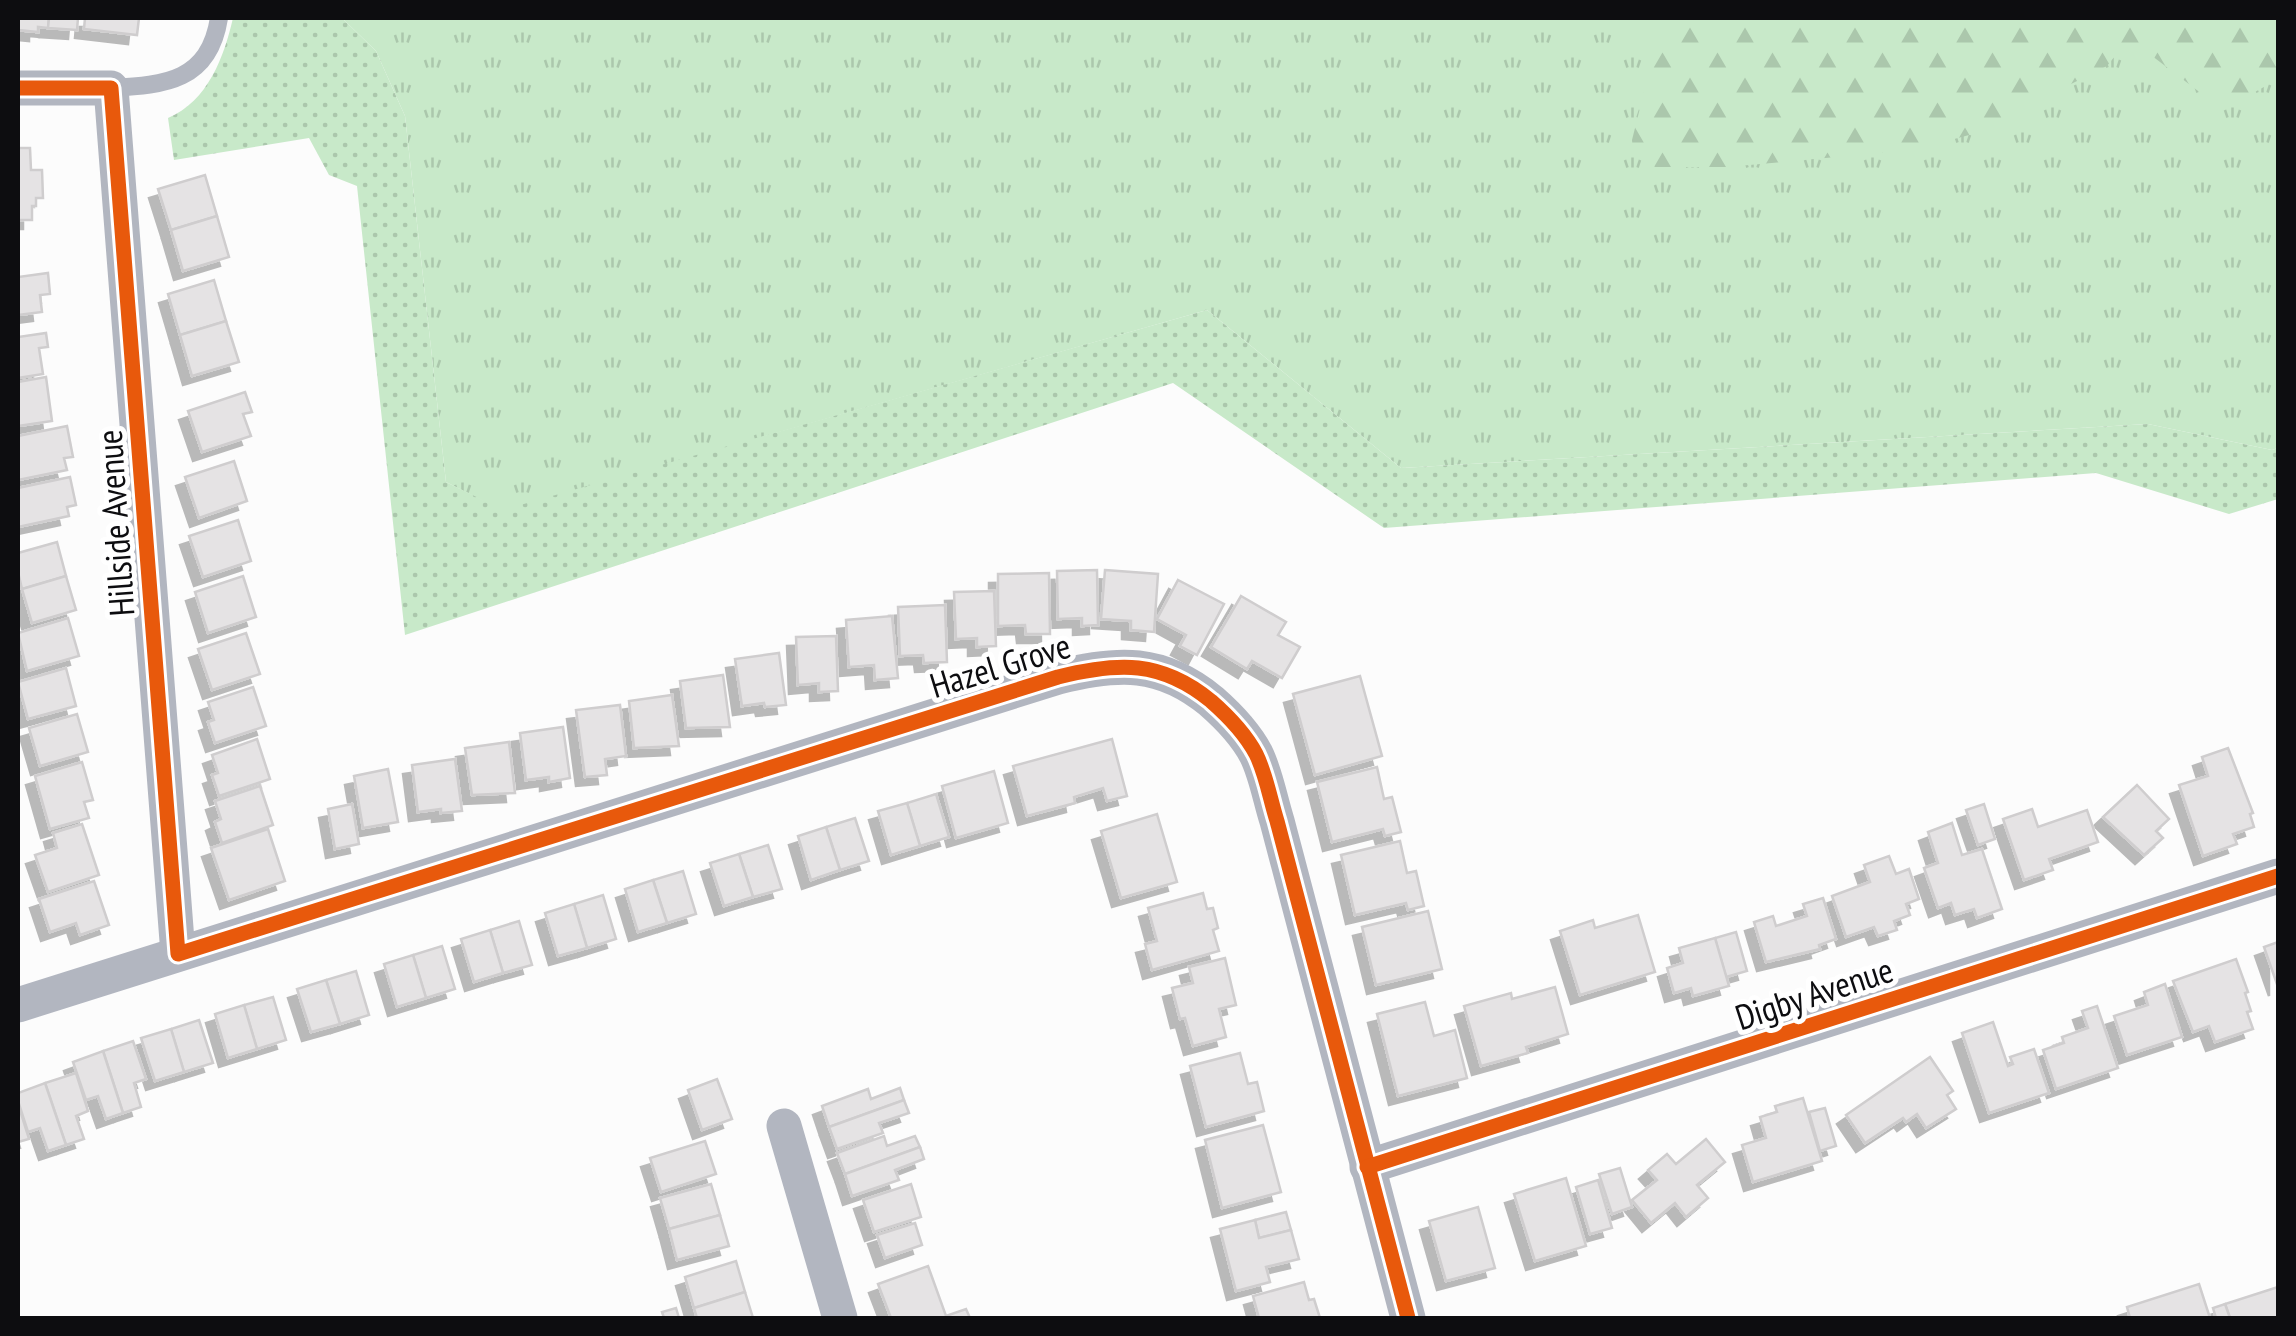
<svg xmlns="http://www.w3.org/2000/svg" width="2296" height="1336" viewBox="0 0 2296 1336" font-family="'PT Sans Narrow',sans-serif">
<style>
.grass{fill:url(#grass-tufts)}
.forest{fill:url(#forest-firs)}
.park{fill:url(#park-dots)}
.building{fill:#e5e3e4;stroke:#cfcdce;stroke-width:2.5;filter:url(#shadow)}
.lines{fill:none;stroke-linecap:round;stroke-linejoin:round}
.service{stroke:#b2b6c0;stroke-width:18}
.minor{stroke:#b2b6c0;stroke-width:35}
.cycleway-casing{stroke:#fff;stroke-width:21}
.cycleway{stroke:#e8590c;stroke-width:15}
.labels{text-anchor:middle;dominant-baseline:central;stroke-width:10;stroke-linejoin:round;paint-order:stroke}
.street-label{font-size:35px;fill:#0d0d10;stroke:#fff}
</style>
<defs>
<pattern id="grass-tufts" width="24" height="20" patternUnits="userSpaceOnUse" patternTransform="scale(2.5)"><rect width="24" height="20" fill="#c8e9c9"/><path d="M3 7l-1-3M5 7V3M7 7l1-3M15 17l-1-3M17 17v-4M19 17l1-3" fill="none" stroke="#abc7ac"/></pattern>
<pattern id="forest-firs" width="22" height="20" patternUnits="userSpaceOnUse" patternTransform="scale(2.5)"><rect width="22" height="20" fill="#c8e9c9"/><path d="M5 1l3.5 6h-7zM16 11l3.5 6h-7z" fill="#abc7ac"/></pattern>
<pattern id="park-dots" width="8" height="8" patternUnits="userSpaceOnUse" patternTransform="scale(2.5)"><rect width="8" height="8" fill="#c8e9c9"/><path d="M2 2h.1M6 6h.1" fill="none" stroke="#abc7ac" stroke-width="1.8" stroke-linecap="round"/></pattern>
<filter id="shadow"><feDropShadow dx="-9" dy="9" stdDeviation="0" flood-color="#0004"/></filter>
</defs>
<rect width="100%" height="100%" fill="#fcfcfc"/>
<polygon class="grass" points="342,18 2278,18 2278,448 2272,450 2148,424 1401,468 1207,310 503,511 446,482 405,116 376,51"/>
<polygon class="forest" points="1647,18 2278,18 2278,79 2223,110 2139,46 2119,51 2107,66 2069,85 2002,126 1914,150 1727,167 1655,167 1633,151 1632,140 1654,52"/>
<path class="park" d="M233,18h109l34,33 29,65 41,366 57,28 704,-200 194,158 747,-44 124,26 6,-2v51l-49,15 -133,-41 -712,55 -211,-145 -768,252 -48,-449 -28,-11 -20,-37 -135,22 -6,-42c40,-17 56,-61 65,-100z"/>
<g class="building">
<polygon points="18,18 49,18 48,28 38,27 38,32 18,30"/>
<polygon points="49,18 78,18 77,30 48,28"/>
<polygon points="85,18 139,18 137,35 84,29"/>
<polygon points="18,148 30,148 31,170 42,170 43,198 36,198 36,206 32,206 32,220 18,220"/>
<polygon points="205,175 217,216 171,230 158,189"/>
<polygon points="217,216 229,257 183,271 171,230"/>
<polygon points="48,273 50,294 40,295 42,312 18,315 18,277"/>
<polygon points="214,280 226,321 180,335 168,294"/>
<polygon points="226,321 239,362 192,376 180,335"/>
<polygon points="46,333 48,347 39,348 43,374 18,378 18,337"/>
<polygon points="46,377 52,421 18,426 18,382"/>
<polygon points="245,392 252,412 243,414 251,436 202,452 188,411"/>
<polygon points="67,426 73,457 64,458 67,470 18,480 18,436"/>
<polygon points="234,461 247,501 199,518 185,477"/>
<polygon points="70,477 76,505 67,507 69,516 18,527 18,488"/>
<polygon points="238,520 251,561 203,577 189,536"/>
<polygon points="57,542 66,576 22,589 18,572 18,553"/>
<polygon points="1097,570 1098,625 1082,626 1082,618 1058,619 1057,571"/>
<polygon points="1105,570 1158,574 1154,632 1131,630 1131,621 1101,619"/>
<polygon points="1049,573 1050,634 1026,634 1025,625 998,626 998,574"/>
<polygon points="66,576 76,610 32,623 22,589"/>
<polygon points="243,576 256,617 208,633 195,592"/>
<polygon points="1178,580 1224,604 1197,655 1180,646 1186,635 1157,619"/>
<polygon points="994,591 996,646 977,647 977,638 956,639 954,592"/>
<polygon points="1241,596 1286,622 1278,635 1300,647 1282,678 1252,661 1247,669 1211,647"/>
<polygon points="945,605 947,662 924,663 923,655 900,656 898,607"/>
<polygon points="892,616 898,678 875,680 874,665 849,667 846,620"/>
<polygon points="68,618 79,656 27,671 18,633"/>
<polygon points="246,633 260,674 212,690 198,649"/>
<polygon points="836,636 838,691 819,692 819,683 798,685 796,637"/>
<polygon points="779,653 786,705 765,707 764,703 742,706 735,659"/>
<polygon points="66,668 76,706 28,719 18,682"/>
<polygon points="723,675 730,727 686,728 680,681"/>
<polygon points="1360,676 1382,756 1315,775 1293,694"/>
<polygon points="253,687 266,726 215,743 208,722 214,720 208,702"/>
<polygon points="672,695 679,746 634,748 629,701"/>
<polygon points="620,705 626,756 605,759 607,775 585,777 576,710"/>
<polygon points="77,714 88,752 40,766 29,728"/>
<polygon points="563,727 570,778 549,782 549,777 526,780 520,733"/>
<polygon points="257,739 270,779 219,796 212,775 218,773 212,755"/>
<polygon points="1112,739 1127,796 1107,801 1103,788 1074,797 1075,803 1027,816 1013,766"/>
<polygon points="509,742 515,793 472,795 465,748"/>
<polygon points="2228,748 2253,813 2250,814 2254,827 2233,834 2237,844 2203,856 2179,785 2208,776 2202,757"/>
<polygon points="455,759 462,811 441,813 441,809 418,812 412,765"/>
<polygon points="82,762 93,800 84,802 89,818 50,829 35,776"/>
<polygon points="1377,767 1384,799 1392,797 1401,832 1385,836 1383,829 1332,842 1317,782"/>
<polygon points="388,769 398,822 363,828 354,776"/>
<polygon points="994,771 1008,823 956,838 942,786"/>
<polygon points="2137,785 2169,819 2156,831 2163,838 2144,855 2103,817"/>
<polygon points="260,786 273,825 222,843 215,822 221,819 215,801"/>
<polygon points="936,794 949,837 920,846 907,803"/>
<polygon points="907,803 920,846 891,855 878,811"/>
<polygon points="352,804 359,844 335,849 328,809"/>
<polygon points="1984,804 1995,839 1978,845 1966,810"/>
<polygon points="2032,809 2038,827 2087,810 2098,842 2049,859 2053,870 2024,880 2003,819"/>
<polygon points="1157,814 1177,882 1121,898 1101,831"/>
<polygon points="855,818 869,861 840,870 826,827"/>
<polygon points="1952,823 1962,855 1982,849 2002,909 1977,918 1974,909 1955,915 1951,903 1938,908 1924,868 1938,863 1928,832"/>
<polygon points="82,824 99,875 48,892 35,855 57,848 53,833"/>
<polygon points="826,827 840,870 811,880 798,836"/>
<polygon points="268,829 285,881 229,900 211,848"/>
<polygon points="1400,841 1407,873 1416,871 1424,906 1408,910 1406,903 1355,915 1341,855"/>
<polygon points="768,845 782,889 753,897 739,854"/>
<polygon points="739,854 753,897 724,906 710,863"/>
<polygon points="1889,856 1896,874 1909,869 1919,899 1906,904 1910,915 1894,921 1897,930 1878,936 1874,927 1846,937 1832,896 1870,882 1864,865"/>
<polygon points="683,871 696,914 667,923 653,880"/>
<polygon points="653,880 667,923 638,932 625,889"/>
<polygon points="94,881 109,925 80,935 76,923 50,932 39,899"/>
<polygon points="1203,893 1207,909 1213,908 1218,928 1213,930 1219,951 1152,970 1145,944 1157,941 1148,908"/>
<polygon points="603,895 616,939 587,948 574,904"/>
<polygon points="1823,898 1836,939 1819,945 1820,949 1766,962 1754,922 1773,916 1776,926 1807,916 1803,904"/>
<polygon points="574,904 587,948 558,956 545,913"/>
<polygon points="1428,911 1442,969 1376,985 1362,927"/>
<polygon points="1638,915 1655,972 1580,995 1560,931 1593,920 1595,928"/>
<polygon points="519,921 532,965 503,973 490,930"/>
<polygon points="490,930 503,973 474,982 461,939"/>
<polygon points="1736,932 1747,971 1726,977 1715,938"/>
<polygon points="1715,938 1729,986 1693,996 1691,988 1674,993 1667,968 1683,963 1679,948"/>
<polygon points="2278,942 2278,987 2264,947"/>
<polygon points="442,946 455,989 426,998 413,955"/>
<polygon points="413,955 426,998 397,1007 384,964"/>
<polygon points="1225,958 1236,1005 1219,1009 1226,1037 1193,1046 1185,1018 1180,1019 1172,988 1193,983 1189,967"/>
<polygon points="2236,959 2248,992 2245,993 2251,1011 2247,1012 2253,1029 2215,1042 2209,1026 2193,1032 2173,981"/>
<polygon points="356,971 369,1015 340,1024 326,980"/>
<polygon points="326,980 340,1024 311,1032 297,989"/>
<polygon points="2165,984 2182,1037 2127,1055 2114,1016 2148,1005 2144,992"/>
<polygon points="1555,987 1568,1034 1526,1047 1528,1053 1481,1066 1464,1006 1511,993 1512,999"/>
<polygon points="273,997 286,1040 257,1049 244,1005"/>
<polygon points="1425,1002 1434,1036 1455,1030 1467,1078 1398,1096 1377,1014"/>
<polygon points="244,1005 257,1049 228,1058 215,1014"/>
<polygon points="2097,1006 2118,1068 2056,1089 2043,1050 2064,1043 2062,1037 2088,1028 2082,1011"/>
<polygon points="199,1020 213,1063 184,1072 171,1029"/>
<polygon points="1993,1022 2008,1066 2013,1064 2010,1057 2034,1049 2049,1093 1989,1113 1962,1033"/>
<polygon points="171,1029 184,1072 155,1081 141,1038"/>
<polygon points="133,1041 146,1079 134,1083 141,1107 123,1113 103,1051"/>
<polygon points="103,1051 123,1113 106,1119 98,1096 86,1100 73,1062"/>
<polygon points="1240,1053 1248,1084 1257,1082 1264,1111 1206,1127 1190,1066"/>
<polygon points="1930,1057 1953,1091 1947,1095 1956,1109 1926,1128 1917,1114 1906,1122 1903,1118 1865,1143 1846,1115"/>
<polygon points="76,1073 88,1111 76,1116 84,1139 66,1145 45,1083"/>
<polygon points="717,1079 732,1119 702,1130 688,1090"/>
<polygon points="45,1083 66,1145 48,1151 40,1128 28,1132 18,1101 18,1093"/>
<polygon points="900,1088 904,1100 829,1127 822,1106 868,1089 871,1099"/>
<polygon points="1803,1098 1822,1161 1753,1182 1742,1145 1766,1138 1760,1117 1777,1112 1775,1106"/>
<polygon points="904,1100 909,1113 879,1123 883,1133 837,1149 829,1127"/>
<polygon points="18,1104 29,1139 18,1142"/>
<polygon points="1825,1108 1836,1146 1820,1151 1809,1112"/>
<polygon points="1263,1125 1281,1192 1222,1208 1205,1140"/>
<polygon points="884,1136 887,1146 915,1136 920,1147 845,1174 837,1153"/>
<polygon points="1706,1139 1725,1162 1697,1185 1708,1198 1686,1217 1675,1203 1651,1223 1632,1200 1657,1180 1648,1170 1667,1154 1676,1164"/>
<polygon points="705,1141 716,1174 661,1192 650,1158"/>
<polygon points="920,1147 924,1159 895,1170 899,1180 852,1196 845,1174"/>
<polygon points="1620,1168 1632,1207 1612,1214 1599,1174"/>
<polygon points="1566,1178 1586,1246 1535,1261 1514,1194"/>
<polygon points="1598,1180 1612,1228 1590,1234 1576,1187"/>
<polygon points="711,1184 720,1215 669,1229 660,1198"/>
<polygon points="911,1184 921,1217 874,1232 863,1200"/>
<polygon points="1478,1207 1495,1268 1446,1281 1429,1221"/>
<polygon points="1286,1212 1291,1230 1259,1238 1255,1220"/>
<polygon points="720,1215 729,1246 677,1260 669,1229"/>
<polygon points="1255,1220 1259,1238 1291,1230 1299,1259 1266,1267 1270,1282 1236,1291 1220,1229"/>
<polygon points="915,1223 922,1245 885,1258 877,1235"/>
<polygon points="736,1261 745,1292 694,1308 685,1277"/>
<polygon points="928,1266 946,1316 966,1309 970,1318 891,1318 878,1284"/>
<polygon points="1304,1282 1309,1300 1314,1299 1320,1318 1259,1318 1253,1296"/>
<polygon points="2199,1284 2210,1318 2130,1318 2127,1307"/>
<polygon points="2278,1287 2278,1318 2230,1318 2225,1304"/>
<polygon points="745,1292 753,1318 697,1318 694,1308"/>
<polygon points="2225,1304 2230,1318 2216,1318 2213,1308"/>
<polygon points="676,1308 679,1318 664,1318 662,1312"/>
</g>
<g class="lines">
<path class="service" d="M111,88c55,-3 98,-7 108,-70"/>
<g class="minor">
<polyline points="18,88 111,88 178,954"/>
<path d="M18,1005l1040,-328c60,-15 103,-17 153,24 16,14 35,34 45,53 10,20 14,45 21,67l131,497"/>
<polyline points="784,1126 840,1318"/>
<polyline points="1367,1167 2278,876"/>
</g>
<defs>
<g id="cycleway">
<path d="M18,88h93l67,866 880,-277c60,-15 103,-17 153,24 16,14 35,34 45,53 10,20 14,45 21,67l131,497"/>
<polyline points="1367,1167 2278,876"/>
</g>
</defs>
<use href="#cycleway" class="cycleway-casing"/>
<use href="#cycleway" class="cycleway"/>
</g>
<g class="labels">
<g class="street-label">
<text transform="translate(115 523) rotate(-94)">Hillside Avenue</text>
<text transform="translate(1000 665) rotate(-17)">Hazel Grove</text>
<text transform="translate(1814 993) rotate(-18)">Digby Avenue</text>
</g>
</g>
<rect width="2296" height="1336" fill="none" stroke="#0d0d10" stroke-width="40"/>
</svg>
